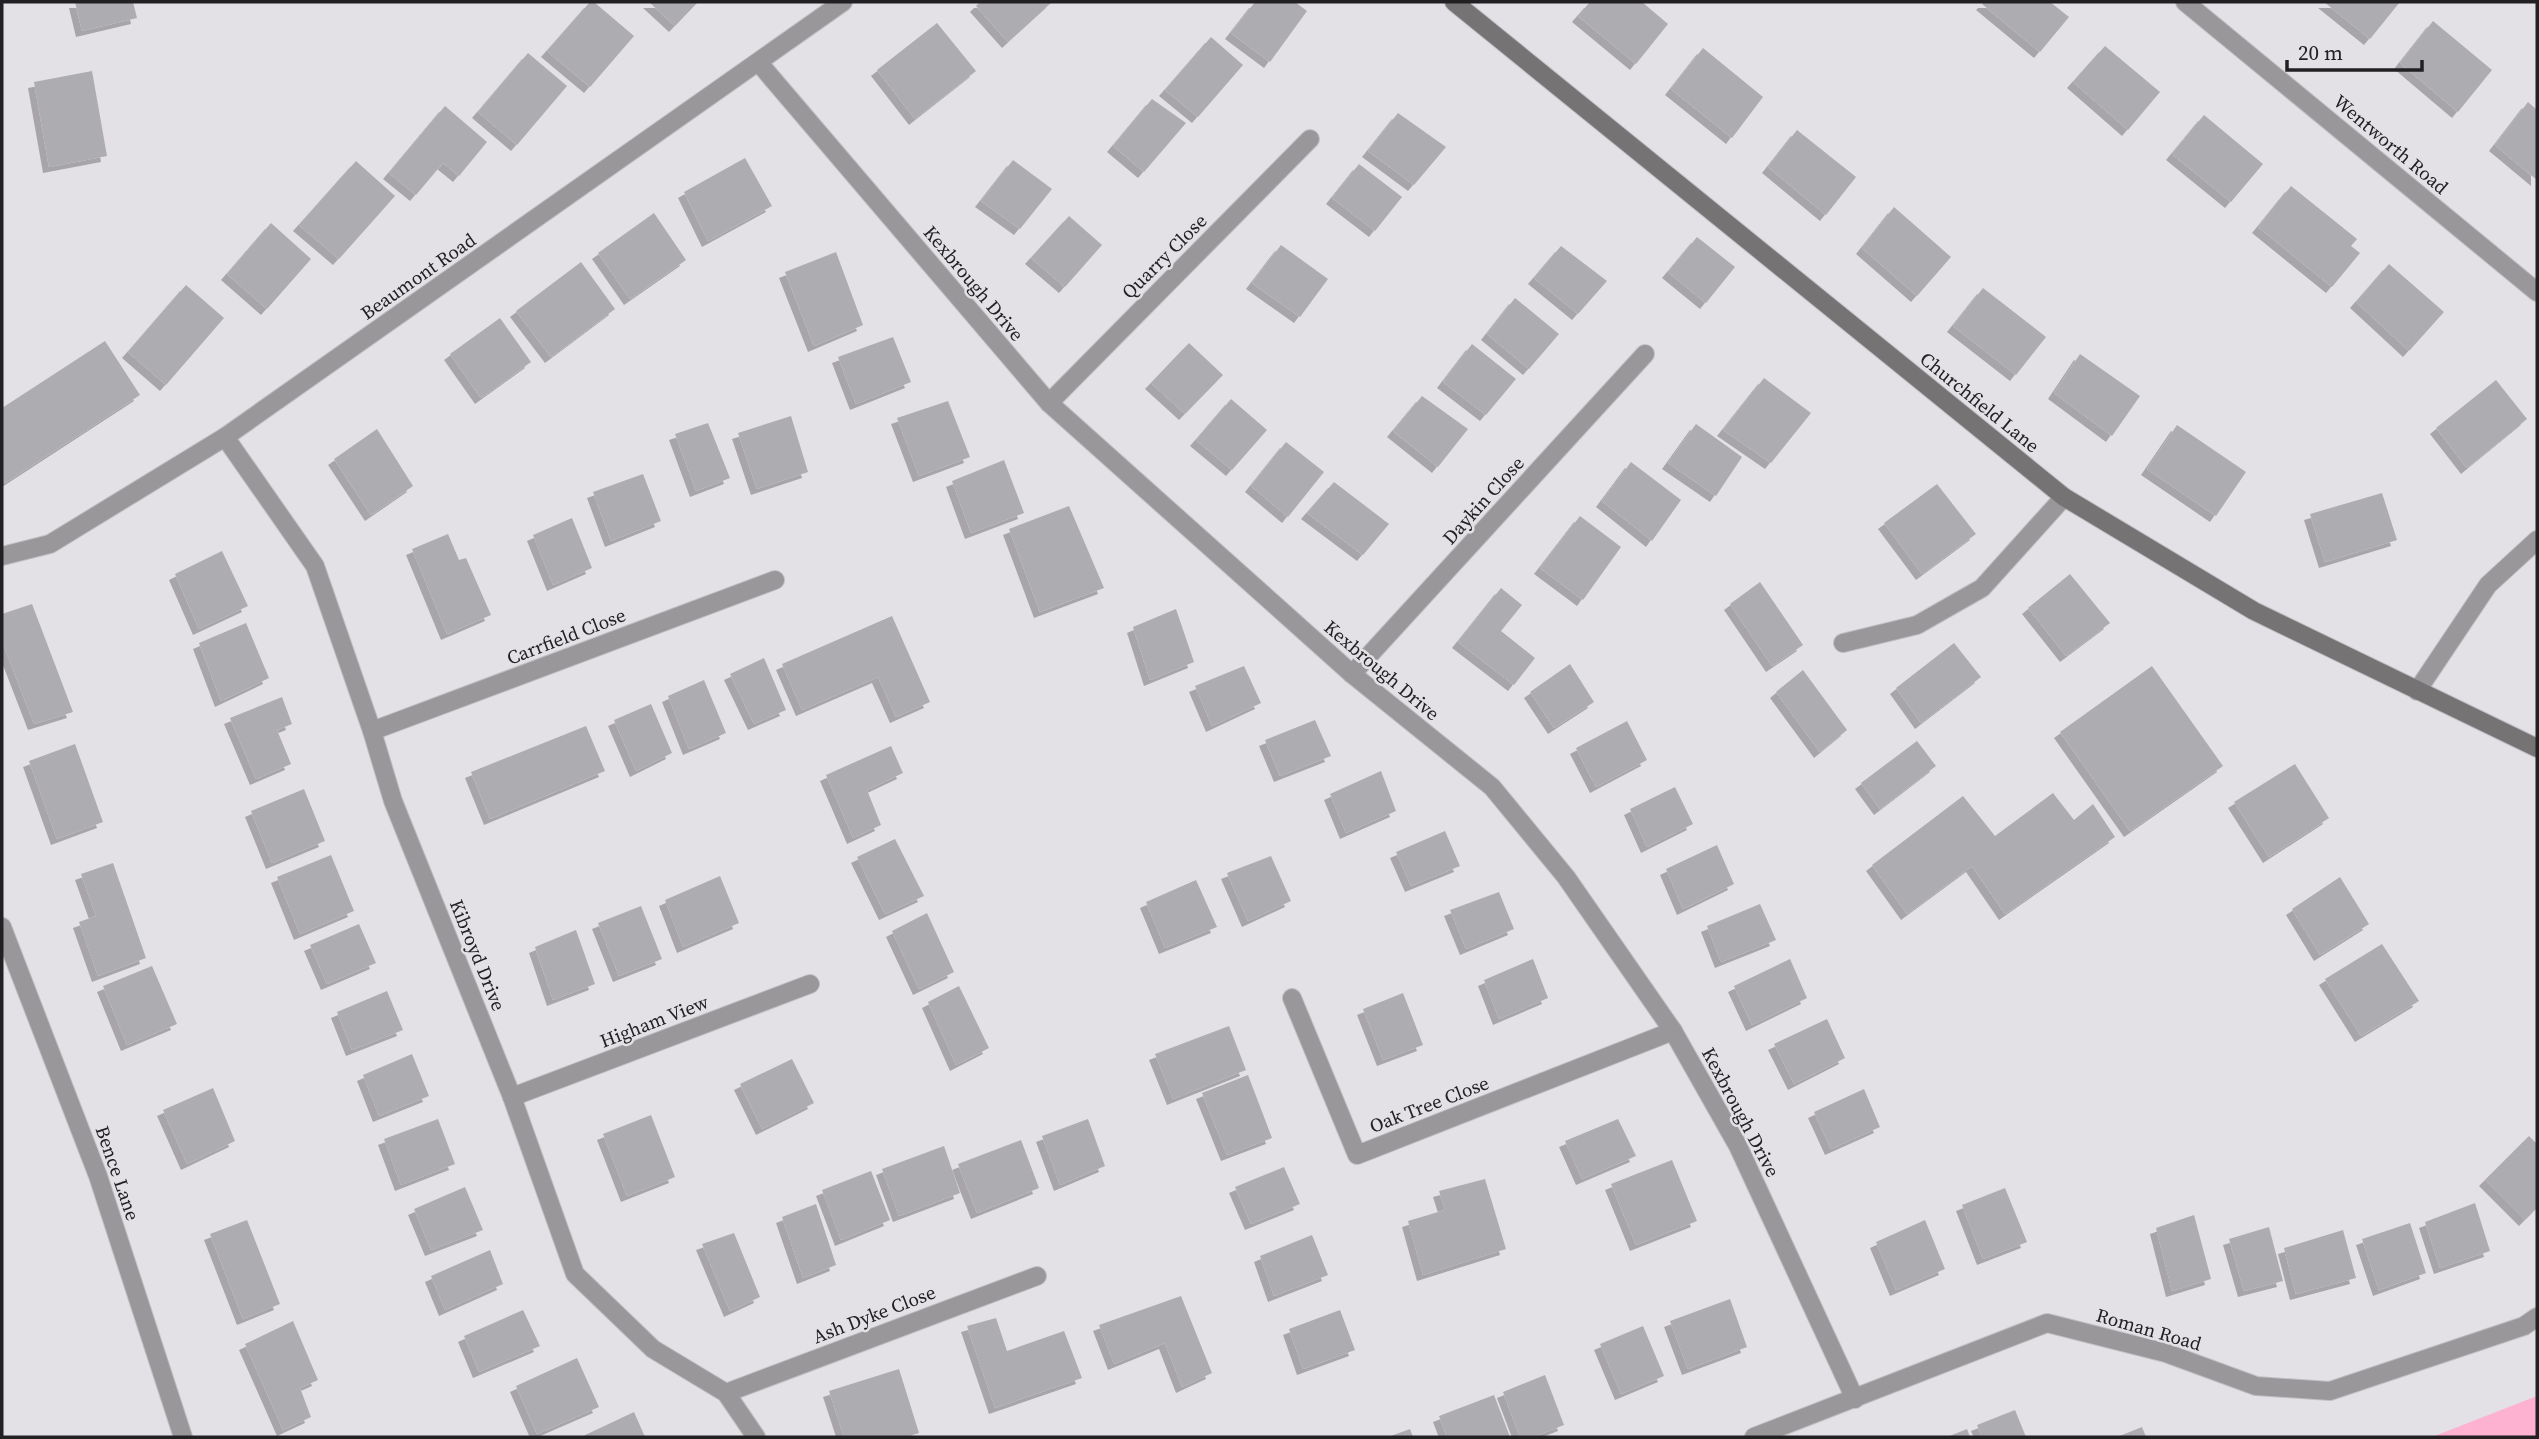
<svg xmlns="http://www.w3.org/2000/svg" width="2539" height="1439" viewBox="0 0 2539 1439" font-family="'Source Serif 4',serif">
<style>
.green{fill:#fdb2d2}
.building{fill:#adacb1;filter:url(#shadow)}
.lines{fill:none;stroke-linecap:round;stroke-linejoin:round}
.street-casing{stroke:#c1bec3;stroke-width:20}
.secondary-casing{stroke:#c1bec3;stroke-width:20}
.street{stroke:#999799;stroke-width:18}
.secondary{stroke:#767375;stroke-width:18}
.labels{text-anchor:middle;dominant-baseline:central;stroke-width:5;stroke-linejoin:round;paint-order:stroke}
.street-label{font-size:19px;fill:#222022;stroke:#e4e1e6}
</style>
<defs>
<filter id="shadow"><feDropShadow dx="-6" dy="6" stdDeviation="0" flood-color="#0004"/></filter>
</defs>
<rect width="100%" height="100%" fill="#e4e1e6"/>
<polygon class="green" points="2537,1396 2537,1437 2432,1437"/>
<g class="building">
<polygon points="75,2 133,2 137,18 82,31"/>
<polygon points="590,2 594,2 634,36 590,87 547,51"/>
<polygon points="649,2 698,2 675,26"/>
<polygon points="980,2 1052,2 1008,42 976,6"/>
<polygon points="1255,2 1295,2 1307,11 1270,62 1231,33"/>
<polygon points="1590,2 1642,2 1668,24 1636,64 1578,16"/>
<polygon points="1984,2 2050,2 2069,17 2040,52 1982,4"/>
<polygon points="2324,2 2400,2 2370,39"/>
<polygon points="2433,21 2492,70 2458,112 2400,63"/>
<polygon points="937,23 976,71 915,119 877,70"/>
<polygon points="1211,37 1243,65 1198,117 1165,90"/>
<polygon points="2105,46 2160,92 2128,130 2073,82"/>
<polygon points="1703,48 1763,97 1732,138 1671,89"/>
<polygon points="528,53 567,86 517,145 478,112"/>
<polygon points="92,71 107,156 49,167 34,82"/>
<polygon points="1152,99 1186,123 1144,172 1113,146"/>
<polygon points="2528,102 2537,110 2537,180 2495,145"/>
<polygon points="445,106 487,142 459,176 443,163 416,195 389,173"/>
<polygon points="1398,113 1446,147 1414,185 1368,151"/>
<polygon points="2204,115 2263,164 2231,202 2172,154"/>
<polygon points="1797,130 1856,177 1826,215 1768,167"/>
<polygon points="745,158 772,206 708,241 684,192"/>
<polygon points="1013,160 1052,189 1020,229 981,201"/>
<polygon points="356,161 395,196 339,259 299,225"/>
<polygon points="1359,164 1402,197 1375,231 1332,198"/>
<polygon points="2291,186 2357,239 2351,246 2360,253 2332,287 2258,227"/>
<polygon points="1894,207 1951,257 1917,296 1862,248"/>
<polygon points="654,213 686,260 630,299 598,253"/>
<polygon points="1069,216 1102,245 1065,287 1031,258"/>
<polygon points="271,223 311,259 267,309 227,274"/>
<polygon points="1697,237 1735,267 1706,303 1668,272"/>
<polygon points="1281,245 1328,279 1300,317 1252,283"/>
<polygon points="1561,246 1607,281 1578,314 1534,278"/>
<polygon points="836,252 863,325 814,346 785,272"/>
<polygon points="581,262 615,309 551,357 516,311"/>
<polygon points="2389,264 2444,312 2409,351 2356,302"/>
<polygon points="186,285 224,318 166,385 128,352"/>
<polygon points="1983,288 2046,337 2016,375 1953,326"/>
<polygon points="1515,298 1559,334 1529,369 1487,334"/>
<polygon points="500,318 531,362 481,398 450,354"/>
<polygon points="893,337 911,382 856,404 838,357"/>
<polygon points="105,341 140,395 5,483 2,477 2,408"/>
<polygon points="1189,343 1223,375 1185,414 1151,383"/>
<polygon points="1472,344 1516,379 1486,415 1443,382"/>
<polygon points="2080,354 2140,396 2112,436 2054,393"/>
<polygon points="1764,378 1811,413 1771,463 1723,430"/>
<polygon points="2496,380 2527,419 2467,468 2436,428"/>
<polygon points="1422,396 1468,429 1438,467 1393,431"/>
<polygon points="1231,399 1267,430 1232,470 1196,440"/>
<polygon points="948,401 970,457 919,476 897,418"/>
<polygon points="791,416 808,472 757,489 738,433"/>
<polygon points="708,423 730,478 696,491 675,434"/>
<polygon points="1696,424 1742,457 1716,496 1668,463"/>
<polygon points="2177,425 2246,472 2216,516 2147,469"/>
<polygon points="377,429 413,486 371,515 334,459"/>
<polygon points="1286,442 1324,472 1288,517 1251,486"/>
<polygon points="1004,460 1024,513 971,533 952,481"/>
<polygon points="1631,462 1681,500 1652,541 1602,501"/>
<polygon points="643,474 661,521 611,541 593,492"/>
<polygon points="1334,482 1389,524 1363,555 1307,513"/>
<polygon points="1937,484 1976,534 1922,574 1884,523"/>
<polygon points="2382,493 2397,540 2325,562 2310,514"/>
<polygon points="1069,506 1104,588 1040,612 1009,529"/>
<polygon points="1580,516 1621,547 1583,600 1540,568"/>
<polygon points="572,518 592,568 553,585 533,535"/>
<polygon points="448,534 459,560 466,558 491,615 447,634 412,549"/>
<polygon points="222,551 248,606 199,629 175,574"/>
<polygon points="2070,574 2110,623 2066,656 2028,608"/>
<polygon points="1760,582 1803,645 1772,666 1730,604"/>
<polygon points="1501,588 1522,605 1501,631 1535,658 1514,685 1458,642"/>
<polygon points="32,604 73,712 34,724 2,641 2,614"/>
<polygon points="1176,609 1194,662 1150,680 1133,627"/>
<polygon points="892,616 930,702 896,717 878,677 802,710 782,664"/>
<polygon points="246,623 269,678 221,701 199,643"/>
<polygon points="1954,643 1981,677 1921,723 1896,688"/>
<polygon points="764,658 786,710 754,724 730,674"/>
<polygon points="1570,664 1594,702 1554,728 1530,692"/>
<polygon points="1244,666 1261,703 1212,726 1195,686"/>
<polygon points="2152,666 2223,766 2130,831 2060,732"/>
<polygon points="1803,670 1847,730 1820,752 1776,692"/>
<polygon points="704,680 726,733 689,749 668,696"/>
<polygon points="282,697 292,724 277,730 291,764 256,779 230,718"/>
<polygon points="651,704 672,753 636,771 614,720"/>
<polygon points="1315,720 1331,756 1280,776 1265,740"/>
<polygon points="1627,721 1647,760 1596,787 1576,748"/>
<polygon points="586,726 605,771 490,819 471,772"/>
<polygon points="1917,741 1936,766 1880,809 1861,783"/>
<polygon points="75,744 103,822 57,839 29,761"/>
<polygon points="891,746 903,773 867,790 881,825 853,838 826,775"/>
<polygon points="2295,764 2329,818 2269,857 2234,802"/>
<polygon points="1381,771 1396,811 1346,833 1330,794"/>
<polygon points="1675,787 1693,824 1647,847 1630,809"/>
<polygon points="304,789 325,841 272,863 251,811"/>
<polygon points="2053,793 2074,820 2093,804 2115,837 2005,914 1972,866 1907,914 1872,865 1963,796 1995,836"/>
<polygon points="1445,831 1460,866 1411,886 1396,852"/>
<polygon points="895,839 924,896 885,914 857,857"/>
<polygon points="1717,845 1734,884 1683,909 1666,869"/>
<polygon points="331,855 354,911 300,934 277,877"/>
<polygon points="1271,856 1291,901 1248,921 1227,873"/>
<polygon points="113,863 146,958 98,976 79,922 96,916 81,874"/>
<polygon points="720,876 739,923 683,947 665,900"/>
<polygon points="2340,877 2369,924 2320,955 2292,909"/>
<polygon points="1196,880 1217,927 1165,948 1146,902"/>
<polygon points="1499,892 1514,929 1466,949 1450,910"/>
<polygon points="1760,904 1776,940 1721,962 1707,926"/>
<polygon points="641,906 662,959 619,976 598,923"/>
<polygon points="927,913 954,972 919,989 892,931"/>
<polygon points="359,924 376,963 327,984 310,945"/>
<polygon points="576,930 595,984 553,1000 535,947"/>
<polygon points="2382,944 2419,1001 2361,1036 2325,979"/>
<polygon points="1533,959 1548,998 1499,1019 1484,980"/>
<polygon points="1790,959 1807,998 1752,1025 1734,986"/>
<polygon points="152,966 177,1024 127,1045 103,986"/>
<polygon points="959,986 989,1048 956,1065 928,1002"/>
<polygon points="387,991 403,1030 352,1050 337,1012"/>
<polygon points="1403,993 1423,1045 1383,1060 1363,1009"/>
<polygon points="1827,1019 1845,1058 1794,1084 1774,1044"/>
<polygon points="1229,1026 1246,1070 1173,1099 1155,1054"/>
<polygon points="412,1054 429,1096 379,1116 363,1075"/>
<polygon points="792,1059 814,1103 762,1129 740,1084"/>
<polygon points="1248,1075 1272,1138 1227,1155 1202,1093"/>
<polygon points="213,1088 235,1141 187,1164 163,1110"/>
<polygon points="1864,1089 1880,1127 1831,1149 1814,1112"/>
<polygon points="651,1115 675,1177 627,1196 603,1134"/>
<polygon points="438,1119 455,1164 401,1185 384,1139"/>
<polygon points="1088,1119 1105,1166 1060,1185 1042,1136"/>
<polygon points="1618,1119 1636,1156 1582,1179 1565,1141"/>
<polygon points="2529,1136 2537,1144 2537,1208 2525,1220 2485,1180"/>
<polygon points="1021,1140 1039,1188 977,1213 958,1164"/>
<polygon points="944,1146 960,1193 899,1216 882,1169"/>
<polygon points="1672,1160 1697,1221 1636,1245 1611,1184"/>
<polygon points="1284,1167 1300,1204 1251,1224 1235,1187"/>
<polygon points="871,1171 890,1220 841,1240 822,1190"/>
<polygon points="1485,1179 1506,1249 1423,1275 1408,1221 1445,1210 1439,1191"/>
<polygon points="465,1187 483,1230 431,1250 414,1209"/>
<polygon points="2005,1188 2027,1242 1983,1259 1962,1205"/>
<polygon points="2475,1203 2490,1251 2440,1268 2425,1222"/>
<polygon points="816,1204 836,1265 803,1278 782,1217"/>
<polygon points="2194,1215 2211,1279 2172,1291 2156,1228"/>
<polygon points="247,1220 280,1304 243,1319 210,1234"/>
<polygon points="1925,1220 1945,1269 1896,1290 1876,1242"/>
<polygon points="2410,1223 2426,1273 2379,1290 2362,1239"/>
<polygon points="2269,1227 2283,1281 2244,1291 2229,1239"/>
<polygon points="2343,1230 2356,1278 2296,1294 2284,1248"/>
<polygon points="734,1233 760,1297 730,1311 702,1244"/>
<polygon points="1312,1235 1328,1275 1274,1296 1260,1256"/>
<polygon points="490,1250 503,1284 445,1310 431,1276"/>
<polygon points="1181,1296 1212,1373 1182,1387 1165,1343 1114,1364 1099,1325"/>
<polygon points="1730,1299 1747,1347 1688,1369 1670,1321"/>
<polygon points="523,1310 540,1346 479,1372 464,1336"/>
<polygon points="1340,1310 1355,1350 1303,1369 1289,1329"/>
<polygon points="996,1318 1007,1351 1064,1331 1082,1378 995,1408 967,1326"/>
<polygon points="293,1321 318,1380 300,1388 311,1417 283,1430 245,1344"/>
<polygon points="1643,1326 1664,1376 1621,1394 1600,1344"/>
<polygon points="577,1358 599,1407 537,1434 516,1386"/>
<polygon points="899,1369 919,1433 906,1437 844,1437 829,1391"/>
<polygon points="1545,1375 1564,1425 1533,1437 1520,1437 1503,1392"/>
<polygon points="1494,1395 1510,1437 1447,1437 1439,1416"/>
<polygon points="2015,1410 2026,1437 1982,1437 1977,1425"/>
<polygon points="634,1412 645,1437 581,1437"/>
<polygon points="2142,1427 2146,1437 2117,1437"/>
<polygon points="1410,1429 1413,1437 1388,1437"/>
<polygon points="1967,1429 1970,1437 1947,1437"/>
</g>
<g class="lines">
<defs>
<g id="street">
<polyline points="2185,2 2537,292"/>
<polyline points="759,63 1049,403 1352,674 1492,787 1566,877 1673,1031 1738,1146 1855,1399"/>
<polyline points="1049,403 1310,139"/>
<polyline points="225,437 315,566 372,731 393,801 512,1097 575,1274 653,1349 726,1393 756,1437"/>
<polyline points="2,556 50,544 225,437 843,2"/>
<polyline points="1843,643 1917,625 1982,588 2064,497"/>
<polyline points="1352,674 1645,354"/>
<polyline points="2417,691 2488,585 2537,540"/>
<polyline points="372,731 775,580"/>
<polyline points="2,927 98,1176 183,1437"/>
<polyline points="1292,998 1357,1155 1673,1031"/>
<polyline points="512,1097 810,984"/>
<polyline points="726,1393 1037,1276"/>
<polyline points="1754,1437 2047,1323 2166,1353 2256,1386 2330,1391 2524,1326 2537,1317"/>
</g>
<polyline id="secondary" points="1454,2 2064,497 2254,611 2537,748"/>
</defs>
<use href="#street" class="street-casing"/>
<use href="#secondary" class="secondary-casing"/>
<use href="#street" class="street"/>
<use href="#secondary" class="secondary"/>
</g>
<g class="labels">
<g class="street-label">
<text transform="translate(2391 144) rotate(40)">Wentworth Road</text>
<text transform="translate(1164 256) rotate(-45)">Quarry Close</text>
<text transform="translate(418 276) rotate(-35)">Beaumont Road</text>
<text transform="translate(974 283) rotate(50)">Kexbrough Drive</text>
<text transform="translate(1980 402) rotate(39)">Churchfield Lane</text>
<text transform="translate(1483 500) rotate(-48)">Daykin Close</text>
<text transform="translate(566 636) rotate(-21)">Carrfield Close</text>
<text transform="translate(1382 670) rotate(40)">Kexbrough Drive</text>
<text transform="translate(478 955) rotate(68)">Kibroyd Drive</text>
<text transform="translate(654 1021) rotate(-21)">Higham View</text>
<text transform="translate(1429 1104) rotate(-21)">Oak Tree Close</text>
<text transform="translate(1741 1112) rotate(62)">Kexbrough Drive</text>
<text transform="translate(118 1173) rotate(71)">Bence Lane</text>
<text transform="translate(874 1314) rotate(-21)">Ash Dyke Close</text>
<text transform="translate(2149 1329) rotate(16)">Roman Road</text>
</g>
</g>
<rect width="2539" height="1439" fill="none" stroke="#222022" stroke-width="7"/>
<path d="M2287 60v10h135v-10" fill="none" stroke="#222022" stroke-width="3.5"/>
<text x="2298" y="60" font-size="21" fill="#222022" stroke="#e4e1e6" stroke-width="5" paint-order="stroke">20 m</text>
</svg>
